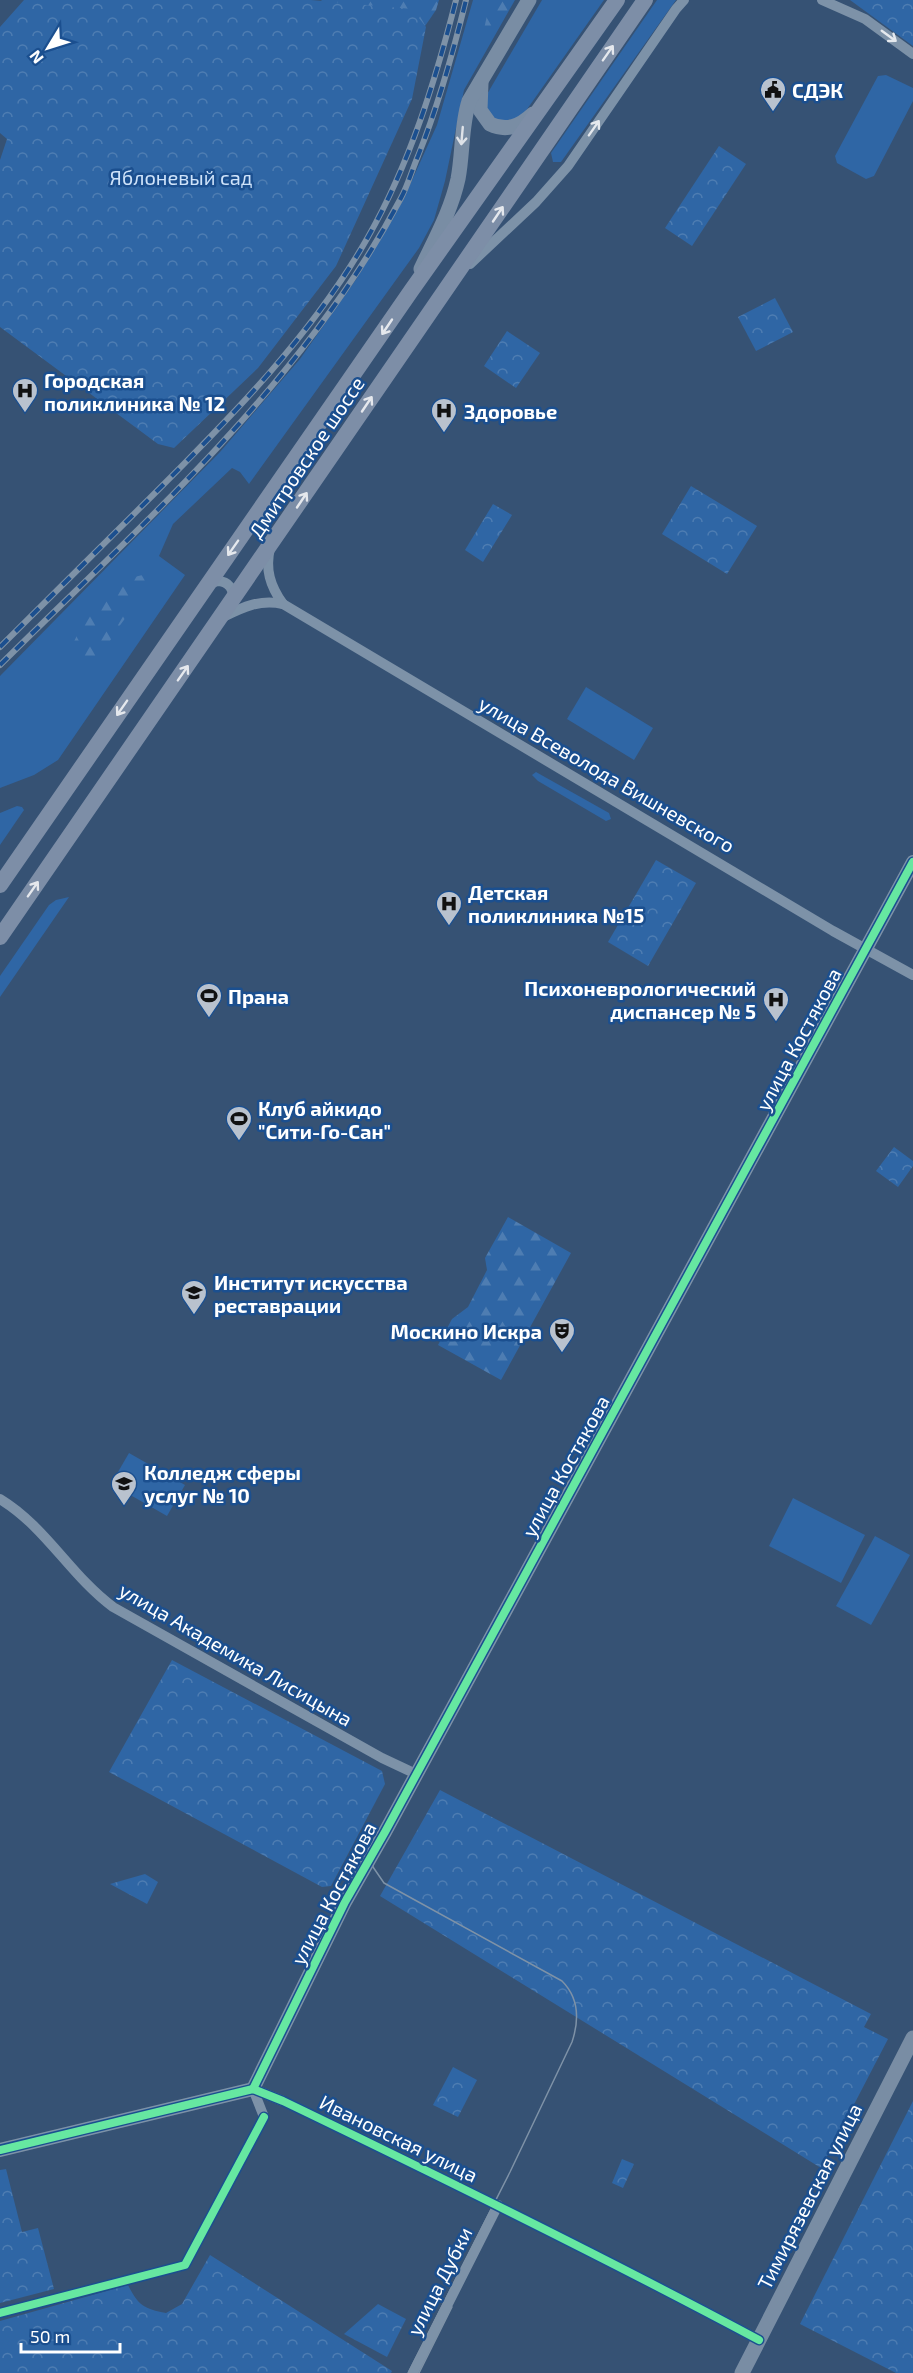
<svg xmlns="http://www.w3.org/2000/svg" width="913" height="2373" viewBox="0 0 913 2373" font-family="'Exo 2',sans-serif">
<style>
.grass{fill:#2f66a5}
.forest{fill:url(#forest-firs)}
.park{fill:url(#park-crowns)}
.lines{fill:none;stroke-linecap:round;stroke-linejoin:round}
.pedestrian{stroke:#7d92a8;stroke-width:8}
.minor{stroke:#7d92a8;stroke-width:10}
.tertiary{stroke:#7d92a8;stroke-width:14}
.secondary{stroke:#798da4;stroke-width:15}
.primary{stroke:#7d8ea7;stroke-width:16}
.tram{stroke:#7e92a7;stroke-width:1.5}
.rail-casing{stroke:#7e92a7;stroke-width:6}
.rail{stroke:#1b4f8f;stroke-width:4;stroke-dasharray:11;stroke-linecap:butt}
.cycleway-casing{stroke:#1b4f8f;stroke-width:11}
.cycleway{stroke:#66e7a1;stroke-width:8}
.oneway{stroke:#e5e9ee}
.oneway2{stroke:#e5e8ed}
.oneway3{stroke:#dee2e8}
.labels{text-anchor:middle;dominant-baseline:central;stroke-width:5;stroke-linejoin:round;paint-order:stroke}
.poi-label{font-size:20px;font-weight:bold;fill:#fff;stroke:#1b4f8f;text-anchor:start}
.park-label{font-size:20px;fill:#cfe3fa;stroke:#1b4f8f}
.street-label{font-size:20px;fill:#fff;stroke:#1b4f8f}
</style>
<defs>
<pattern id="forest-firs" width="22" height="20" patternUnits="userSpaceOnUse" patternTransform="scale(1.5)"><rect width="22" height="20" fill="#2f66a5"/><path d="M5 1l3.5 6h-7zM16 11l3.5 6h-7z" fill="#4e7db2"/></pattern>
<pattern id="park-crowns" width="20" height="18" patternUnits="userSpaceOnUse" patternTransform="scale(1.5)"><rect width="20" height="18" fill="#2f66a5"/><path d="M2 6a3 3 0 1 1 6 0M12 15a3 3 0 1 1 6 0" fill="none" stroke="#4e7db2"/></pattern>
</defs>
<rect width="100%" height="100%" fill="#365274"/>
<g class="grass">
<polygon points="473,0 515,0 464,90 445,181 434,220 419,248 249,484 240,472 232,468 173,524 159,556 185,575 58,760 34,775 0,788 0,676 220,452 300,359 357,278 403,200 437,125"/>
<polygon points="542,0 604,0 523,115 519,119 497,121 487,110 486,96"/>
<polygon points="657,0 676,0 561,162 553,162 551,153"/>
<polygon points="886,75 913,88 913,101 874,176 866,179 837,163 835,156 878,76"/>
<polygon points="586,687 653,728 634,760 567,719"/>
<polygon points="536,772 609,813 611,819 606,821 538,781 532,775"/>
<polygon points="17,806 22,807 24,810 0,845 0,813"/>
<polygon points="69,897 0,997 0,976 49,905 56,900"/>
<polygon points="129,1453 185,1485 167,1516 111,1484"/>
<polygon points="793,1498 865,1535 841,1583 769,1546"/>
<polygon points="875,1536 910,1555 871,1625 836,1606"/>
</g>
<g class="forest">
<polygon points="321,0 439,0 436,10 421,32 344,24"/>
<polygon points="494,0 514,0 495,34 490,38 484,29 489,7"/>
<polygon points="151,573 152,582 115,632 93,671 77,665 68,654 83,623 98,607 116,593 130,578"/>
<polygon points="508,1217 571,1253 501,1380 438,1345 452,1319 468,1307 487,1270 485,1258"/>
</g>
<g class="park">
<polygon points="24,0 311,0 412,9 426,27 412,99 336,266 258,368 174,448 158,444 0,327 0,160 7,139 0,133 0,27"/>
<polygon points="850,0 913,0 913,46"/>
<polygon points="719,146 746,164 692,246 665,228"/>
<polygon points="775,298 793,332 756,351 738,317"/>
<polygon points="507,331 540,353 516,388 484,366"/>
<polygon points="691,486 757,526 727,574 662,534"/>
<polygon points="493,504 512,515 483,562 465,550"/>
<polygon points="656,860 696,883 648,966 608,942"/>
<polygon points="894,1147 913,1161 913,1166 898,1187 876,1171"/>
<polygon points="172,1660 382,1771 385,1784 331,1886 322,1887 109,1772"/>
<polygon points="440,1790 871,2014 864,2027 888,2039 821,2168 380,1896"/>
<polygon points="145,1874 158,1882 147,1904 110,1884"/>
<polygon points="453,2067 477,2080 458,2117 433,2105"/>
<polygon points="913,2101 913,2373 896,2373 800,2324"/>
<polygon points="622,2159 634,2164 623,2188 612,2183"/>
<polygon points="6,2169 22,2232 38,2228 54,2289 0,2303 0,2170"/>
<path d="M210,2255l182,116 -1,2h-391v-52l128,-36c10,20 16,24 38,28l16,-9z"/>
<polygon points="378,2304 406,2319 387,2357 344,2334"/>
</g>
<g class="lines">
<polyline class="pedestrian" points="0,2313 185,2265 264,2117"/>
<g class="minor">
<polyline points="822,0 865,19 913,54"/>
<polyline points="470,264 536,202 568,166 676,9 684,0"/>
<path d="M270,548c-5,21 0,38 13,56"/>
<path d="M207,585l10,-4c12,0 18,9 15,20"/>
<path d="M223,617c20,-10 37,-18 60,-13l550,327 80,44"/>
<path d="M0,1499c46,28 70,76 113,108l269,151 34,16"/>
<path d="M253,2089l30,12c160,77 319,155 476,239"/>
<polyline points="253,2089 264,2117"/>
<polyline points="413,2373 498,2205"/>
</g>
<polyline class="tertiary" points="0,2150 253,2089 345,1902 385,1832 913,862"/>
<g class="secondary">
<path d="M481,83l-1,27 10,14c17,8 30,2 43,-10"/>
<path d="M421,269c14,-30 30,-58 37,-90 5,-26 3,-53 11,-78l60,-101"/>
<polyline points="742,2373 913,2038"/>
</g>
<g class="primary">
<polyline points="0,885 411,291 617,0"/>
<polyline points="0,937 645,0"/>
</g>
<g class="tram">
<path d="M408,2373l102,-201 62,-130c7,-21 7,-44 -10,-61l-178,-98 -11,-16v-17l540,-994"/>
<polyline points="419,2373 452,2307"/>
</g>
<defs>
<g id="rail">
<path d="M0,647c51,-51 103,-102 154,-153 78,-78 159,-160 214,-257 42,-74 67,-155 88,-237"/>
<path d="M0,665c145,-144 304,-283 401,-467 7,-13 11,-28 17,-42 20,-50 35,-103 48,-156"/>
</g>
</defs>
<use href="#rail" class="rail-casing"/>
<use href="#rail" class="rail"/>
<defs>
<g id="cycleway">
<polyline points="253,2089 345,1902 385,1832 913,862"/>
<path d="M0,2150l253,-61 30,12c160,77 319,155 476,239"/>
<polyline points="0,2313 185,2265 264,2117"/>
</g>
</defs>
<use href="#cycleway" class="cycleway-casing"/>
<use href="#cycleway" class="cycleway"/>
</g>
<defs><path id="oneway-shaft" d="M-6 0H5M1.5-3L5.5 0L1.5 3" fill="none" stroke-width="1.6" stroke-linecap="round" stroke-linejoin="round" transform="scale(1.5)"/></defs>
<g class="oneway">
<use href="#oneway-shaft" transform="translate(889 36) rotate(36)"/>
<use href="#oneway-shaft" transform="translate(594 128) rotate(-55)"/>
</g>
<g class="oneway2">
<use href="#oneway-shaft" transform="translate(608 53) rotate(-55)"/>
<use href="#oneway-shaft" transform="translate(498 214) rotate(-56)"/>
<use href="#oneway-shaft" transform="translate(387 327) rotate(124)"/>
<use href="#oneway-shaft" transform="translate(367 404) rotate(-56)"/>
<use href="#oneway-shaft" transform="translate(302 500) rotate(-56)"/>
<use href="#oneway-shaft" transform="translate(233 548) rotate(125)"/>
<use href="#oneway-shaft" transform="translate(183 673) rotate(-55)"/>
<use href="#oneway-shaft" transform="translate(122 708) rotate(125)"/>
<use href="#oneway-shaft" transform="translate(33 889) rotate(-55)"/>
</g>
<use class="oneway3" href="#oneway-shaft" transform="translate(462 136) rotate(95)"/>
<defs>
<symbol id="civic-pin" viewBox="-11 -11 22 30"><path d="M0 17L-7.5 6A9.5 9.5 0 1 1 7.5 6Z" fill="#b9c2ce" stroke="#1b4f8f"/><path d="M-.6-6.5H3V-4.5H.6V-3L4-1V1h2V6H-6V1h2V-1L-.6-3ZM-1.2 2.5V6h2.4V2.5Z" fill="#111"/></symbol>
<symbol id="hospital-pin" viewBox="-11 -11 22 30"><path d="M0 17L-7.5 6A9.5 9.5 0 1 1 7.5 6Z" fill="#b9c2ce" stroke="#1b4f8f"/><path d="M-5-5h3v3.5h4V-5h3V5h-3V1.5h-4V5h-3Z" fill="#111"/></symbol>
<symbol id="stadium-pin" viewBox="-11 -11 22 30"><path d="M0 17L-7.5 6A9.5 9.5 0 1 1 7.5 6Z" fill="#b9c2ce" stroke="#1b4f8f"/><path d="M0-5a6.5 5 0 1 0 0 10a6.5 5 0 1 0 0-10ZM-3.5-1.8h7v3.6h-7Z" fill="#111"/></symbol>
<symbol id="university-pin" viewBox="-11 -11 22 30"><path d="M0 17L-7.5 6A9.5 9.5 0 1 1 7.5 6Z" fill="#b9c2ce" stroke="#1b4f8f"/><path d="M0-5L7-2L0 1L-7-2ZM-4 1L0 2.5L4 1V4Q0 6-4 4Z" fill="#111"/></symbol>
<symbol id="theatre-pin" viewBox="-11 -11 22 30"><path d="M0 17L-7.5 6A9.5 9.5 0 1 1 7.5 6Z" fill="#b9c2ce" stroke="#1b4f8f"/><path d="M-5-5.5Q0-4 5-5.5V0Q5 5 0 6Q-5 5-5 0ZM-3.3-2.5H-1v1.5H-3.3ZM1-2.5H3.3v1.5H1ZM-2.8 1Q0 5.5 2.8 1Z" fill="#111"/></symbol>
</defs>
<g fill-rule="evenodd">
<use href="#civic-pin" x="758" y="75" width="30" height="40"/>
<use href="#hospital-pin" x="10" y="376" width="30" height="40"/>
<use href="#hospital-pin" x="429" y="396" width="30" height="40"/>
<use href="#hospital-pin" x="434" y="889" width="30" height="40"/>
<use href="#stadium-pin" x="194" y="981" width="30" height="40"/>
<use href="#hospital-pin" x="761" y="985" width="30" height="40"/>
<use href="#stadium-pin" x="224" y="1104" width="30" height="40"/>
<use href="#university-pin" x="179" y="1278" width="30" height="40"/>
<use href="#theatre-pin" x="547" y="1316" width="30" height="40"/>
<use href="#university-pin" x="109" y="1469" width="30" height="40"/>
</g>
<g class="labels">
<g class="poi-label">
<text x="792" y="90">СДЭК</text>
<text x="44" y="380">Городская<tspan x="44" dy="23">поликлиника № 12</tspan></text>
<text x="464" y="411">Здоровье</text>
<text x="468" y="892">Детская<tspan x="468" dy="23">поликлиника №15</tspan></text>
<text x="756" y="988" text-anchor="end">Психоневрологический<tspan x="756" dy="23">диспансер № 5</tspan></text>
<text x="228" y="996">Прана</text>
<text x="258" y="1108">Клуб айкидо<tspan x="258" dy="23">"Сити-Го-Сан"</tspan></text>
<text x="214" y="1282">Институт искусства<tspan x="214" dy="23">реставрации</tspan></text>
<text x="542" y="1331" text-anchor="end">Москино Искра</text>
<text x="144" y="1472">Колледж сферы<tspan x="144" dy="23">услуг № 10</tspan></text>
</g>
<g class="park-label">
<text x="181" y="177">Яблоневый сад</text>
</g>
<g class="street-label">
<text transform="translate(306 457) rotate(-56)">Дмитровское шоссе</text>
<text transform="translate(607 774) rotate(30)">улица Всеволода Вишневского</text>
<text transform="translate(798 1039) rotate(-62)">улица Костякова</text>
<text transform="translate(565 1466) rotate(-61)">улица Костякова</text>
<text transform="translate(236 1654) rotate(30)">улица Академика Лисицына</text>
<text transform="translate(333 1893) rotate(-62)">улица Костякова</text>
<text transform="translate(399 2138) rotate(26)">Ивановская улица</text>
<text transform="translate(809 2196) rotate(-63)">Тимирязевская улица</text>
<text transform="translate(439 2281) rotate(-63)">улица Дубки</text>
</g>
</g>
<g transform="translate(48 48) rotate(232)" stroke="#1b4f8f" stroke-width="4.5" paint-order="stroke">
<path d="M0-4.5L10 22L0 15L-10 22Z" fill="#ffffff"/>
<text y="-9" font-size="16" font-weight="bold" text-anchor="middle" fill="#ffffff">N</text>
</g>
<path d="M21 2343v9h99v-9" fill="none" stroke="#ffffff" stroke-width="3"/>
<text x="30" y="2343" font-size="18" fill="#ffffff" stroke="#1b4f8f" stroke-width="4.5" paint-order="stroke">50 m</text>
</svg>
